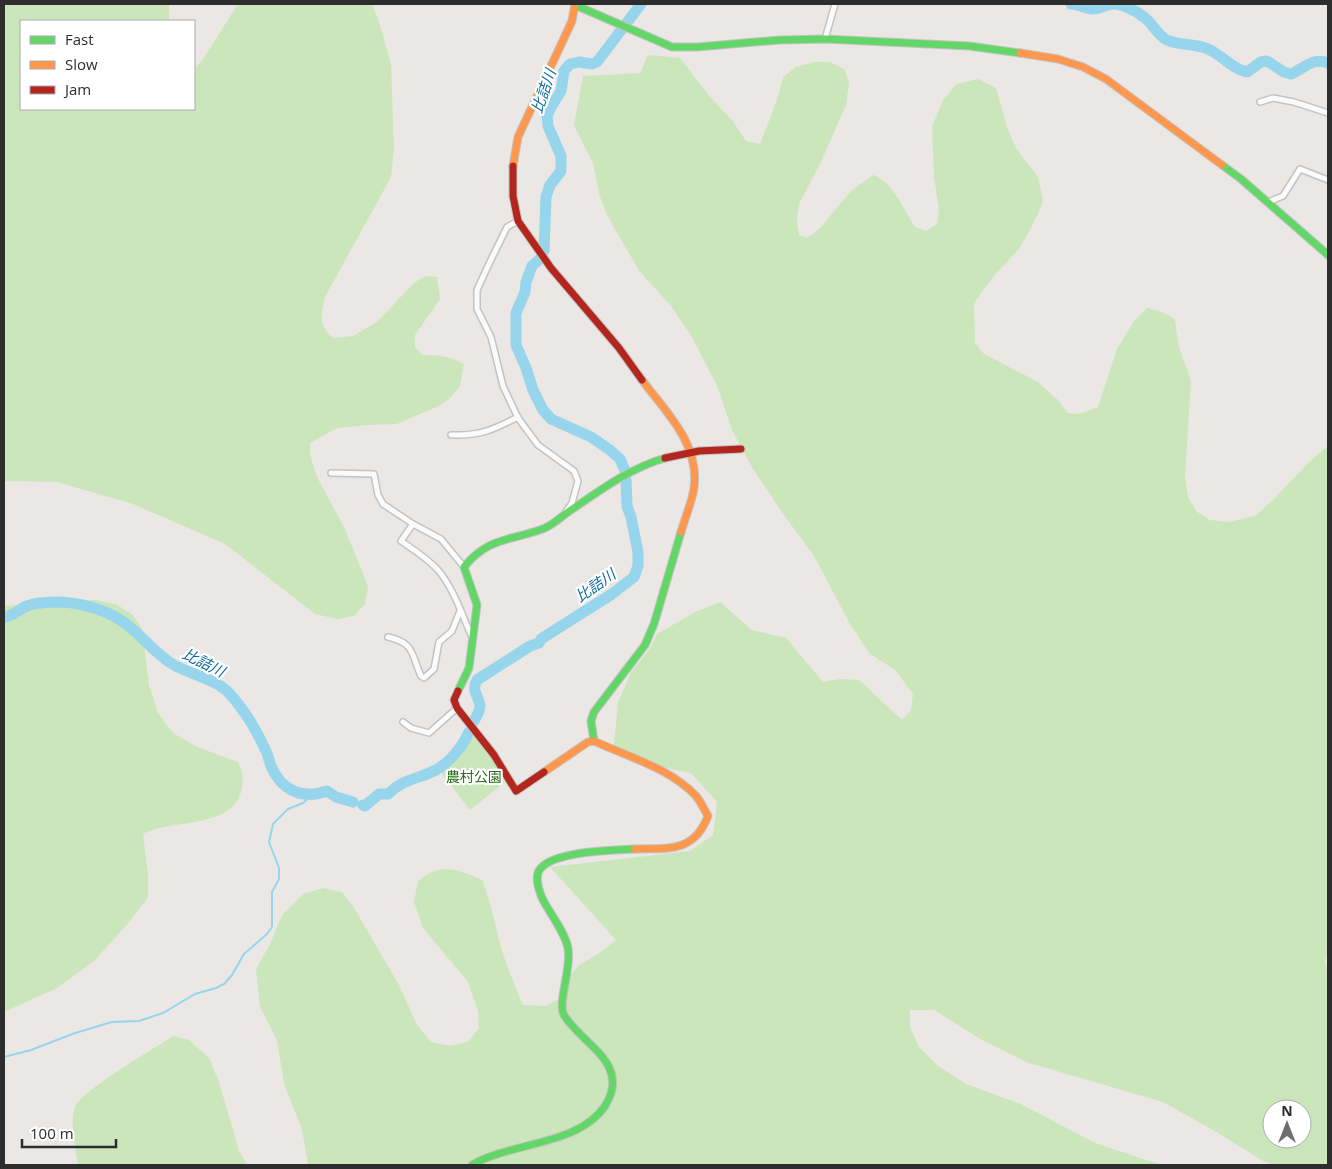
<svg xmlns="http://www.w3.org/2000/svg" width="1332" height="1169" viewBox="0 0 1332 1169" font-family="'Open Sans','Noto Sans JP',sans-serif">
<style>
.green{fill:#cce6bc;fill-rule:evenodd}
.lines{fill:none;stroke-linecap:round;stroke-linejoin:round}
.stream{stroke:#97d5ec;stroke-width:2}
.river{stroke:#97d5ec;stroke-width:11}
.street-casing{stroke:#c4c3c4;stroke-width:8}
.fast-casing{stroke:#c4c3c4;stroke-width:9}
.slow-casing{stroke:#c4c3c4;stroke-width:9}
.jam-casing{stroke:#c4c3c4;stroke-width:9}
.street{stroke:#fcfbfb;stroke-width:5}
.fast{stroke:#63d668;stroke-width:7}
.slow{stroke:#ff974d;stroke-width:7}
.jam{stroke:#b3261e;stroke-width:7}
.labels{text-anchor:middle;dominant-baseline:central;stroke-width:4.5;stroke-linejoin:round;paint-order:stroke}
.park-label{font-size:14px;fill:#2a6d1a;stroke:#fff}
.water-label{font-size:15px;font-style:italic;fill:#0c6ca2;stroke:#fff}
</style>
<rect width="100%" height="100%" fill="#eae7e4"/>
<g class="green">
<path d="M4,4h165v17h-148v88h173v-39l11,-14 33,-52h134l8,21 11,39 3,86 -3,27 -66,120c-4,20 -7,27 8,41l20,-2 24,-14 38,-40 11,-6 11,1 3,22 -25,36v12l7,8c15,0 29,1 42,9l-4,22 -9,11 -12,9 -42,18 -28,1 -32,3 -27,15v12l7,22 27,50 24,59 -3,18 -11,12 -17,3 -22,-5 -90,-70 -92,-40 -76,-22 -53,-1z"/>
<path d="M648,55l32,3 30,39 22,23 14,21 14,3 17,-44 6,-23 13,-10 18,-5h16l14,7 5,13 -3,23 -26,59 -21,40 -2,16 2,15 8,3 13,-10 32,-38 21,-15c20,7 31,35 42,52l11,4 11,-7 2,-15 -5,-32 -2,-50 11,-27 14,-16 21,-5 18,9 11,39 9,21 22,29 5,24 -6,15 -17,32 -27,29 -19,26 1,40 9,11 54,28 20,18 10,13 12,1 18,-7 19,-58 17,-28 13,-13 13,3 15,8 3,25 13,37 -6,95 3,21 8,14 14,9 19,2 26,-6 18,-16 35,-37 20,-17v503l-3,13 3,9v194h-54l-11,-4 -45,-28 -55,-31 -134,-39 -47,-23 -48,-30h-24v17l9,20 19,19 28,18 55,20 74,39 67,22h-854l-6,-36 -18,-45 -7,-44 -17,-33 -4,-38 14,-25 12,-29 21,-21 20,-6 19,4 12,16 44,75 19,42 14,17 20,4 18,-5 10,-13 -1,-17 -10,-29 -45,-54 -9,-26 4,-21c22,-19 40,-12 64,-1 8,20 12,39 17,60 6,23 15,44 24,65l22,1 16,-8 7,-19 11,-14 19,-11 18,-14 -66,-73 140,-16 23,-16 4,-33 -26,-29 -49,-10 -23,-10 -5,-9 4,-41 13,-31 18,-22 8,-16 38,-22 25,-10 32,28 34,8 37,44 17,-3 19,1 43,40 9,-10 2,-16 -18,-24 -26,-17 -19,-29 -36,-68 -30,-41 -31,-46 -21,-39 -14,-42 -26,-51 -21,-31 -31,-34 -32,-55 -8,-20 -7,-34 -19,-38 9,-49 57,-3zM1272,1109h30v30h-30z"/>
<path d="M94,600l22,4 17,11 9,14 7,56 9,28 15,20 24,14 41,15c5,10 6,18 3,30 -10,37 -72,27 -98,42l5,40v23l-18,24 -35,39 -38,28 -53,24v-406z"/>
<polygon points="473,733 493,760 505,782 470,810 439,770 464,746"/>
<path d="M173,1036l16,4 20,18 10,24 20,69 8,14h-169c-2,-16 -9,-42 -3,-58 6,-16 80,-59 98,-71z"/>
</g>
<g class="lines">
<polyline class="stream" points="4,1057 31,1050 75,1033 112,1022 139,1021 163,1013 195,994 216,988 224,984 232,975 244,954 267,934 272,927 272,892 279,879 279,868 269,842 273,824 288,809 303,803 313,794"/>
<g class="river">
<path d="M1071,4c7,0 14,5 22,5 7,0 12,-4 19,-5 9,-1 25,7 33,14 8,6 13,18 22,22 13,6 28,3 41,9 14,6 24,20 39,23l14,-10 6,-1 17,11 7,2c14,-6 22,-17 37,-11"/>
<polyline points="544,251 546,197 550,185 561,171 561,156 548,126 547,116 550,109 561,91 564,71 570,64 579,62 592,64 597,62 641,4"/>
<polyline points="541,258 532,266 526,282 525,292 516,313 516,345 526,368 533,390 543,410 551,419 591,437 610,450 620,459 626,473"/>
<path d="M4,617c9,0 15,-8 23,-11 9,-4 24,-4 34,-4 18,1 42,7 58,17 20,12 34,34 55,46 16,9 41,14 54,27 15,16 28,37 37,57 3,5 4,12 6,17 10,24 31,34 56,25l9,6 17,5"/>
<path d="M474,721c3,-6 6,-9 6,-16 -2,-10 -9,-15 -3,-25l53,-34 9,-3 2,-4 71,-45 22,-17 4,-11v-14l-7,-35 -4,-11 -1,-26"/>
<path d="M363,805l2,1 14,-12h9c15,-15 30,-15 48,-24 14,-8 27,-24 33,-38"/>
</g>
<defs>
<g id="street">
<polyline points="825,39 835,4"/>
<polyline points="1260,102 1273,98 1294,102 1328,113"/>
<polyline points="1268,202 1283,196 1300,169 1328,180"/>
<polyline points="518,221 507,227 488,266 477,290 477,309 491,337 503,386 518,418 538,445 574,471 578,481 572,503 565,513"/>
<path d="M451,435c29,1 42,-5 67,-18"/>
<path d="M331,473l43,1 4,21 5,9 30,20 -12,17c13,9 26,17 37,29 16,19 24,45 34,67"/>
<polyline points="413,524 441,539 464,567"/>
<path d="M388,637c27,6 23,17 33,39l3,2 10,-9 5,-27 13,-11 8,-20"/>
<polyline points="403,722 411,728 429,733 457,708"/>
</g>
<g id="fast">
<polyline points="575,5 672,47 697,47 780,40 825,39 969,46 1020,53"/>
<polyline points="1222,165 1241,179 1328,255"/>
<path d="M458,691l11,-23 8,-63 -13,-38c25,-31 48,-26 81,-39 11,-5 19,-14 29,-20 29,-20 57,-40 91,-50"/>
<polyline points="594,741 591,721 594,712 645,645 654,624 681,532"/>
<path d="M472,1165c38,-23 106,-19 133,-59 27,-43 -24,-62 -41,-91 -7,-12 8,-47 4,-67 -4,-18 -18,-34 -26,-50 -3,-8 -8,-21 -2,-29 14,-18 73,-19 95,-20"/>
</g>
<g id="slow">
<polyline points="1020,53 1058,59 1083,67 1106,79 1222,165"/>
<polyline points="513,166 518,137 572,21 575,4"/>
<path d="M642,380c24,32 58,64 52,108 -2,14 -9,30 -13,44"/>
<path d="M544,772l44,-30 6,-1c34,16 76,27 102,55 5,6 8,13 12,20 -14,37 -40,32 -73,33"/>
</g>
<g id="jam">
<polyline points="513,166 513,196 518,221 551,268 619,348 642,380"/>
<polyline points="665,458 699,451 741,449"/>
<polyline points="458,691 454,700 457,708 494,755 516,791 544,772"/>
</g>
</defs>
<use href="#street" class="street-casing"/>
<use href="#fast" class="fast-casing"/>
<use href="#slow" class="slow-casing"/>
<use href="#jam" class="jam-casing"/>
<use href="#street" class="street"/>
<use href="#fast" class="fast"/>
<use href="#slow" class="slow"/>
<use href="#jam" class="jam"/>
</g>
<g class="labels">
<g class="park-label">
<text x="474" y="776">農村公園</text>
</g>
<g class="water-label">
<text transform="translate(543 91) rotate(-71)">比詰川</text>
<text transform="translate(595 585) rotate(-35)">比詰川</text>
<text transform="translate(204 662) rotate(26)">比詰川</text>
</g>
</g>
<rect width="1332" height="1169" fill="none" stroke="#2d2d2d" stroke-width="10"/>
<rect x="20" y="20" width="175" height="90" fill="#ffffff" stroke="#ababab"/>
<rect x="30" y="36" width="25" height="8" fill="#63d668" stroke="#ababab"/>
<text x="65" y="45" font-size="15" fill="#2d2d2d">Fast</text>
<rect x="30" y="61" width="25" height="8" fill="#ff974d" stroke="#ababab"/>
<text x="65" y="70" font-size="15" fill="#2d2d2d">Slow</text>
<rect x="30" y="86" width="25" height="8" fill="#b3261e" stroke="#ababab"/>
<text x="65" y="95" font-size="15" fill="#2d2d2d">Jam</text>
<g transform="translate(1287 1124)"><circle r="24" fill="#ffffff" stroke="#ababab"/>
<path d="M0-4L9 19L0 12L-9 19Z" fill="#6f6e6d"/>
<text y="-8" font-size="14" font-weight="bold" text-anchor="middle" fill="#2d2d2d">N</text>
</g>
<path d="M22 1139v8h94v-8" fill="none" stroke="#2d2d2d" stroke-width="2.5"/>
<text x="30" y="1139" font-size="15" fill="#2d2d2d" stroke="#ffffff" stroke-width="4" paint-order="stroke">100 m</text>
</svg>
